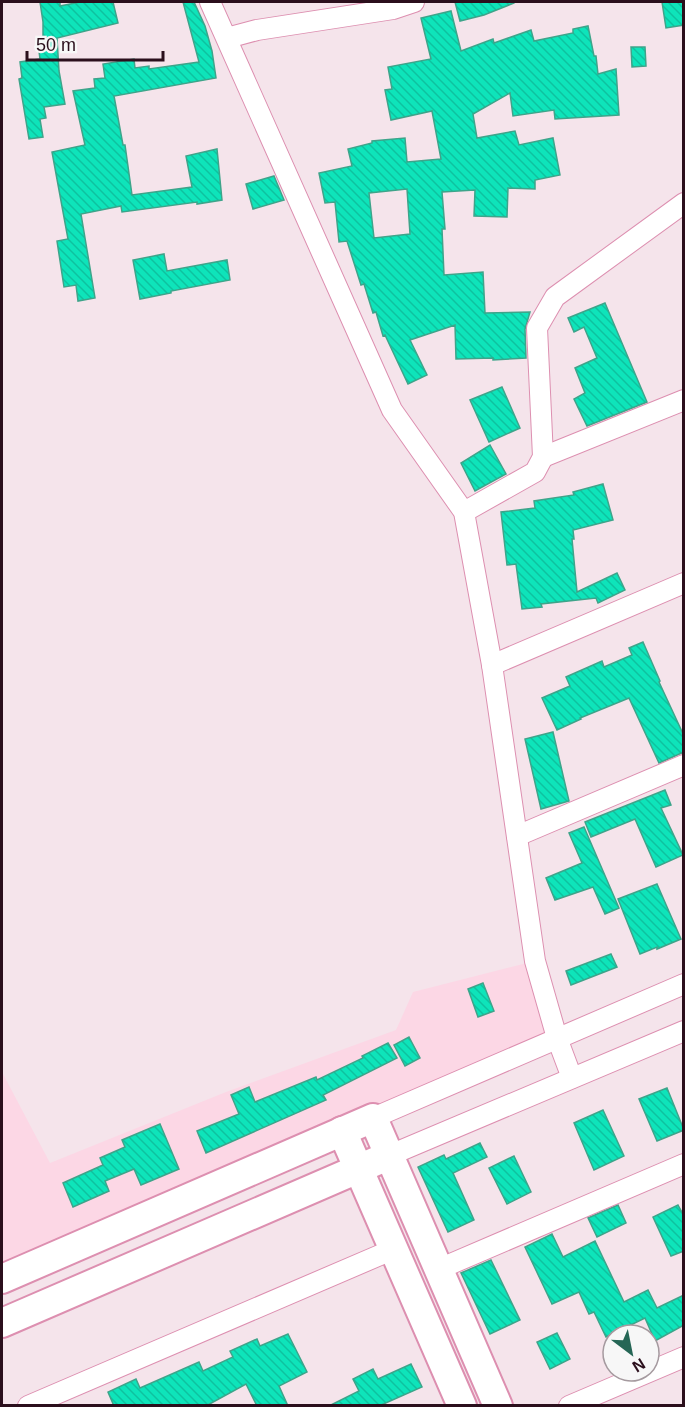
<svg xmlns="http://www.w3.org/2000/svg" width="685" height="1407" viewBox="0 0 685 1407" font-family="Arial,sans-serif">
<style>
.built{fill:#fcd7e5}
.building{fill:url(#building-back-hatch);stroke:#3ea48a;stroke-width:1.5;fill-rule:evenodd}
.lines{fill:none;stroke-linecap:round;stroke-linejoin:round}
.street-casing{stroke:#dd8fb0;stroke-width:22}
.secondary-casing{stroke:#dd8fb0;stroke-width:32}
.street{stroke:#fff;stroke-width:20}
.secondary{stroke:#fff;stroke-width:28}
</style>
<defs>
<pattern id="building-back-hatch" width="6" height="6" patternUnits="userSpaceOnUse" patternTransform="scale(1.5)"><rect width="6" height="6" fill="#0ee4ba"/><path d="M-1 5l2 2M0 0l6 6M5-1l2 2" fill="none" stroke="#0ec29f"/></pattern>
</defs>
<rect width="100%" height="100%" fill="#f5e4eb"/>
<polygon class="built" points="535,961 557,1038 2,1279 2,1072 50,1163 226,1092 396,1030 413,992"/>
<g class="building">
<polygon points="40,2 60,2 60,6 80,2 113,2 118,23 57,38 59,71 65,104 44,107 46,118 40,119 43,137 29,139 19,79 22,78 20,62 40,59 39,51 43,51 43,22"/>
<polygon points="183,2 194,2 205,26 212,51 216,78 114,96 123,145 125,145 132,195 192,187 186,156 217,149 222,200 197,204 197,202 122,212 121,206 81,214 95,298 78,301 76,285 64,287 57,241 68,239 52,152 85,145 73,91 95,88 94,79 105,78 103,64 134,59 135,68 149,66 149,69 199,62"/>
<polygon points="455,2 514,2 514,3 484,15 460,21"/>
<polygon points="662,2 684,2 684,25 666,28"/>
<path d="M451,11l10,40 32,-12 1,4 37,-13 3,11 39,-8v-4l15,-3 6,30h2l2,18 18,-5 3,46 -64,4 -1,-9 -41,6 -3,-23 -37,21 4,24 38,-7 4,14 34,-7 7,37 -25,5v9l-27,-1 -1,29 -33,-1 1,-26 -33,2 3,37h-3l2,46 39,-3 2,41 45,-1 -5,17 1,29 -33,2v-2l-37,1 -1,-34 -45,15 17,35 -19,9 -23,-49 -2,1 -7,-24 -3,1 -9,-29 -3,1 -14,-44 -8,1 -4,-40 -10,1 -6,-30 33,-7 -4,-17 24,-6v-2l33,-3 2,24 34,-3 -9,-48 -41,9 -6,-30 7,-1 -4,-22 43,-8 -10,-41zM407,189l3,45 -36,4 -5,-45z"/>
<polygon points="631,47 645,47 646,66 632,67"/>
<polygon points="274,176 284,200 253,209 246,184"/>
<polygon points="164,254 167,271 227,260 230,280 171,291 171,293 140,299 133,260"/>
<polygon points="605,303 647,402 587,426 574,399 585,393 575,368 597,358 584,327 574,332 568,318"/>
<polygon points="502,387 520,428 489,442 470,400"/>
<polygon points="490,445 506,474 475,491 461,463"/>
<polygon points="603,484 613,520 573,530 574,539 572,539 577,592 617,573 625,590 598,603 596,598 541,604 542,607 522,609 516,564 507,565 501,512 535,508 534,501 574,495 573,492"/>
<polygon points="643,642 660,681 659,682 684,736 684,752 659,763 629,698 580,718 581,719 557,730 542,698 570,686 566,677 602,661 604,667 632,655 629,648"/>
<polygon points="553,732 569,801 541,809 525,739"/>
<polygon points="665,790 671,805 661,808 683,855 656,867 635,819 591,837 585,822"/>
<polygon points="584,827 619,908 605,914 593,887 555,900 546,878 582,863 569,833"/>
<polygon points="657,884 681,939 657,949 657,947 640,954 618,899"/>
<polygon points="611,954 617,967 571,985 566,971"/>
<polygon points="483,983 494,1011 478,1017 468,989"/>
<polygon points="409,1037 420,1058 405,1066 394,1045"/>
<polygon points="388,1043 397,1058 323,1095 326,1100 206,1153 197,1131 239,1114 231,1095 249,1087 255,1102 316,1077 317,1080 363,1058 362,1056"/>
<polygon points="667,1088 684,1130 657,1141 639,1099"/>
<polygon points="603,1110 624,1156 594,1170 574,1123"/>
<polygon points="160,1124 179,1169 141,1185 134,1169 105,1181 109,1191 73,1207 63,1183 103,1165 100,1158 125,1147 122,1140"/>
<polygon points="480,1143 487,1157 453,1173 474,1220 448,1232 418,1167 444,1155 446,1159"/>
<polygon points="514,1156 531,1192 507,1204 489,1168"/>
<polygon points="618,1205 626,1223 597,1237 588,1218"/>
<polygon points="678,1205 684,1216 684,1251 671,1256 653,1217"/>
<polygon points="552,1234 563,1257 595,1241 624,1302 648,1290 657,1308 684,1295 684,1325 655,1341 645,1318 606,1337 594,1312 589,1314 579,1292 552,1304 525,1247"/>
<polygon points="491,1260 520,1320 490,1334 461,1273"/>
<polygon points="557,1333 570,1359 550,1369 537,1342"/>
<polygon points="288,1334 307,1372 279,1386 288,1406 257,1406 246,1384 206,1406 114,1406 108,1392 136,1379 140,1388 199,1362 203,1371 233,1357 230,1351 257,1339 260,1346"/>
<polygon points="411,1364 422,1387 379,1406 329,1406 359,1391 353,1379 373,1369 378,1379"/>
</g>
<g class="lines">
<defs>
<g id="street">
<polyline points="210,2 392,410 464,512 492,665 535,961 557,1038 572,1078"/>
<polyline points="227,38 257,30 393,9 414,2"/>
<polyline points="543,457 684,400"/>
<polyline points="464,512 535,472 543,457 537,328 555,297 684,203"/>
<polyline points="492,665 684,583"/>
<polyline points="517,836 684,765"/>
<polyline points="373,1118 684,984"/>
<polyline points="388,1156 684,1031"/>
<polyline points="439,1269 684,1164"/>
<polyline points="28,1406 394,1249"/>
<polyline points="569,1406 684,1357"/>
</g>
<g id="secondary">
<polyline points="342,1131 462,1406"/>
<polyline points="2,1279 373,1118 498,1406"/>
<polyline points="2,1323 388,1156"/>
</g>
</defs>
<use href="#street" class="street-casing"/>
<use href="#secondary" class="secondary-casing"/>
<use href="#street" class="street"/>
<use href="#secondary" class="secondary"/>
</g>
<rect width="685" height="1407" fill="none" stroke="#2b0f1c" stroke-width="6"/>
<g transform="translate(631 1353) rotate(148)"><circle r="28" fill="#f7f7f7" stroke="#a59a9f" stroke-width="1.5"/>
<path d="M0-4.5L10 22L0 15L-10 22Z" fill="#256655"/>
<text y="-9" font-size="16" font-weight="bold" text-anchor="middle" fill="#2b0f1c">N</text>
</g>
<path d="M27 51v9h136v-9" fill="none" stroke="#2b0f1c" stroke-width="3"/>
<text x="36" y="51" font-size="18" fill="#2b0f1c" stroke="#f7f7f7" stroke-width="4.5" paint-order="stroke">50 m</text>
</svg>
